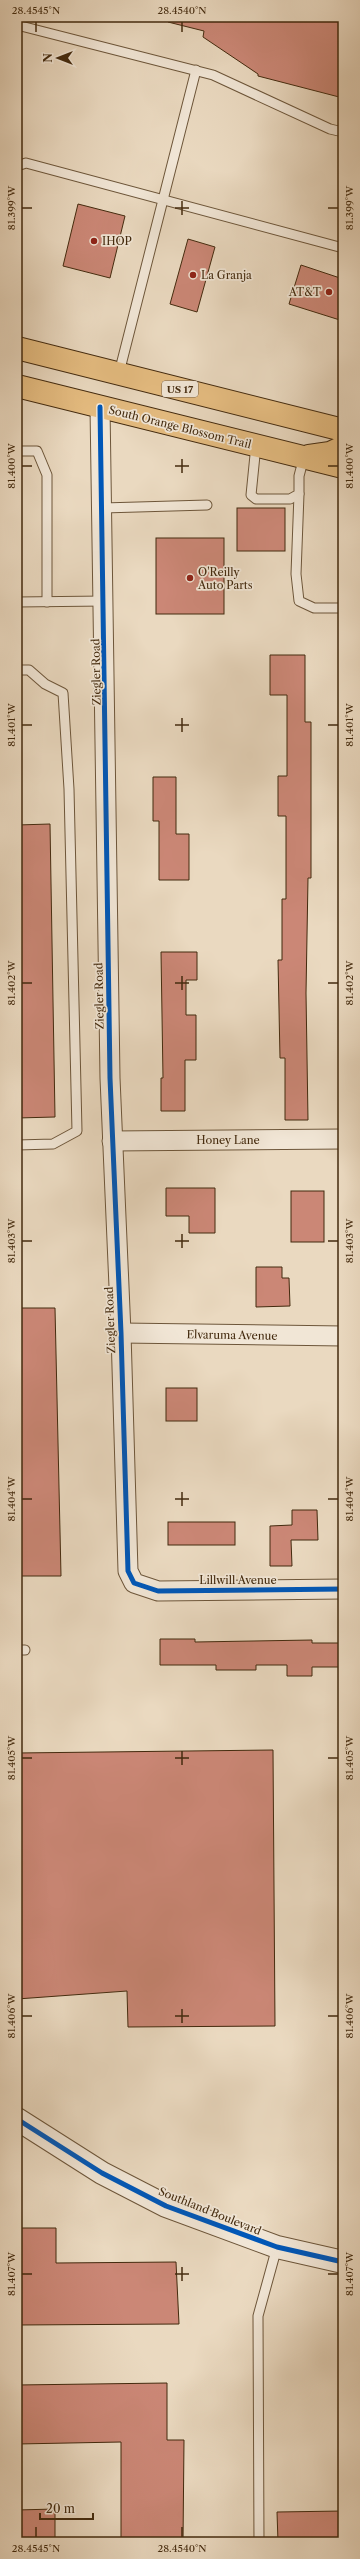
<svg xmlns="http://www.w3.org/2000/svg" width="360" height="2559" viewBox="0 0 360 2559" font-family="'Libre Caslon Text',serif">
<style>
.building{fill:#cb8776;stroke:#432a0e}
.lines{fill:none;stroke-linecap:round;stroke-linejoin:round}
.service-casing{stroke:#6d563a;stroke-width:11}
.minor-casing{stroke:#6d563a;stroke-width:21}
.tertiary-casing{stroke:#6d563a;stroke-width:24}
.primary-casing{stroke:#432a0e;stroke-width:24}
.service{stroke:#f1e6d6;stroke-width:9}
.minor{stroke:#f1e6d6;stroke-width:19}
.tertiary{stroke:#f1e6d6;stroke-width:22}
.primary{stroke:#e5bc80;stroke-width:22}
.cycleway-casing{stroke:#f1e6d6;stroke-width:8}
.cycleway{stroke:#0057b8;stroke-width:5}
.ticks{fill:none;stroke:#432a0e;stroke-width:1.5}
.poi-dot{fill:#8f2418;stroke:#f1e6d6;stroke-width:1.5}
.labels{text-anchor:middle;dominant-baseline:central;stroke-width:3.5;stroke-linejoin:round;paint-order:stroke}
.shield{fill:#f1e6d6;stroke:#77624a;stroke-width:1}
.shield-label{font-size:10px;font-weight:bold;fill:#432a0e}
.poi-label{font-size:11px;fill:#432a0e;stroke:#f1e6d6;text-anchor:start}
.street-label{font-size:11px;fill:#432a0e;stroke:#f1e6d6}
.neatline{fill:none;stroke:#432a0e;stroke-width:1.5}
.ticks-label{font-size:10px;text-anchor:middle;fill:#432a0e}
</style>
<rect width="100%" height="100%" fill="#ead9c0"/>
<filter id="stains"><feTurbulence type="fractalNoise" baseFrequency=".005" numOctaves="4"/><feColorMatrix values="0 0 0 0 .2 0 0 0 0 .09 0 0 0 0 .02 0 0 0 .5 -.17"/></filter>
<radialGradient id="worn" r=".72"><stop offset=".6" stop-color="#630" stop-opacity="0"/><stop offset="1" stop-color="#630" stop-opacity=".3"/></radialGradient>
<g class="building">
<polygon points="169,17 343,17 343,98 258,76 258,74 203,37 204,31 168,22"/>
<polygon points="78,204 125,216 110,278 63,266"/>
<polygon points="188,239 215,247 197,312 170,304"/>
<polygon points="301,265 343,279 343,321 289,304"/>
<rect x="237" y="508" width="48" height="43"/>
<rect x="156" y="538" width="68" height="76"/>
<polygon points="270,655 305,655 305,722 311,722 311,878 308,878 306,993 308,1120 285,1120 285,1058 280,1058 278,960 282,960 282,899 286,899 286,816 278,816 278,776 287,776 287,695 270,695"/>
<polygon points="153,777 176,777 176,834 189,834 189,880 159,880 159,821 153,821"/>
<polygon points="50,824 55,1117 17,1118 17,825"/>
<polygon points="161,952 197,952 197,980 186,980 186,1015 196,1015 196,1060 185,1060 185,1111 161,1111 161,1078 163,1078"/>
<polygon points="166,1188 215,1188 215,1233 189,1233 189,1216 166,1216"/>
<rect x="291" y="1191" width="33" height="51"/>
<polygon points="256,1267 282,1267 282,1278 289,1278 290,1306 256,1307"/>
<polygon points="17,1308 55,1308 61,1576 17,1576"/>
<rect x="166" y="1388" width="31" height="33"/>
<polygon points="292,1510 317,1510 318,1540 291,1540 292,1566 270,1566 270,1526 292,1525"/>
<rect x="168" y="1522" width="67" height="23"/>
<polygon points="160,1639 195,1639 195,1642 312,1640 312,1643 343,1643 343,1667 312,1667 312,1676 287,1676 287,1665 256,1665 256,1670 216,1670 216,1665 160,1665"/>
<polygon points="273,1750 275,2026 128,2027 127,1991 17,1999 17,1753"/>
<polygon points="17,2228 56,2228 56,2263 176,2262 179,2324 17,2325"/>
<polygon points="167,2383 167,2440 184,2440 183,2542 121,2542 121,2442 17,2444 17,2385"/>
<polygon points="55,2509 55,2542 17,2542 17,2510"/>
<polygon points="343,2511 343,2542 278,2542 277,2512"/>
</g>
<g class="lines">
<defs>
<g id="service">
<polyline points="17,25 213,75 330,129 343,132"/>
<polyline points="17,166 26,163 343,248"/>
<polyline points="119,373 196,70"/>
<polyline points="256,445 251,495 256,499 290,499 299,494 299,476 304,457"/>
<polyline points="17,451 37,451 47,475 47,602"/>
<polyline points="299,494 296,574 299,601 314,608 343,608"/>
<polyline points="103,508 207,505"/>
<polyline points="17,602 105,601"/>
<polyline points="17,670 29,670 45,684 63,693 69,789 77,1131 53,1144 17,1145"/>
<polyline points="17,1650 25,1650"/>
<polyline points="259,2542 258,2316 277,2247"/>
</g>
<g id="minor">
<polyline points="100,407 110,1078 121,1333 128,1571 134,1583 158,1591 343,1589"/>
<polyline points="112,1141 343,1139"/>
<polyline points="121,1333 343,1336"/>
</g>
<polyline id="tertiary" points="17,2119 102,2173 166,2206 277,2247 343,2262"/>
<g id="primary">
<polyline points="17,348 343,430"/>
<polyline points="17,386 343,467"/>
<polyline points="309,456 330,453 343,447"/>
</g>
</defs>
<use href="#service" class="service-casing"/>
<use href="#minor" class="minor-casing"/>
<use href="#tertiary" class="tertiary-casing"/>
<use href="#primary" class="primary-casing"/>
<use href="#service" class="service"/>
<use href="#minor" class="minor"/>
<use href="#tertiary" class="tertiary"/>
<use href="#primary" class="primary"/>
<defs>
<g id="cycleway">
<polyline points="100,407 110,1078 121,1333 128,1571 134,1583 158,1591 343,1589"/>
<polyline points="17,2119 102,2173 166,2206 277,2247 343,2262"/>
</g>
</defs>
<use href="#cycleway" class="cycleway-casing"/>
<use href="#cycleway" class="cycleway"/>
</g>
<path class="ticks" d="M36,22v10M182,22v10M182,201v14M22,208h10M175,208h14M328,208h10M182,459v14M22,466h10M175,466h14M328,466h10M182,718v14M22,725h10M175,725h14M328,725h10M182,976v14M22,983h10M175,983h14M328,983h10M182,1234v14M22,1241h10M175,1241h14M328,1241h10M182,1492v14M22,1499h10M175,1499h14M328,1499h10M182,1751v14M22,1758h10M175,1758h14M328,1758h10M182,2009v14M22,2016h10M175,2016h14M328,2016h10M182,2267v14M22,2274h10M175,2274h14M328,2274h10M36,2527v10M182,2527v10"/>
<g class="poi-dot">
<circle cx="94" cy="241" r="4"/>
<circle cx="193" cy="275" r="4"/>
<circle cx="329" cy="292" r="4"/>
<circle cx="190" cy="578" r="4"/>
</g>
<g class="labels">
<rect class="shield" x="162" y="381" width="36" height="16" rx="3"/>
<g class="shield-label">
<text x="180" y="389">US 17</text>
</g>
<g class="poi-label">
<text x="102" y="241">IHOP</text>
<text x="201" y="275">La Granja</text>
<text x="321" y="292" text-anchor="end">AT&amp;T</text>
<text x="198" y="572">O'Reilly<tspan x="198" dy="13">Auto Parts</tspan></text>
</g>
<g class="street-label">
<text transform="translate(180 427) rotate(14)">South Orange Blossom Trail</text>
<text transform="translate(96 672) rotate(-91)">Ziegler Road</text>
<text transform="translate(99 996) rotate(-91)">Ziegler Road</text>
<text x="228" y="1140">Honey Lane</text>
<text transform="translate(110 1320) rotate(-92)">Ziegler Road</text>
<text transform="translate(232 1335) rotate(1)">Elvaruma Avenue</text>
<text x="238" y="1580">Lillwill Avenue</text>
<text transform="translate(210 2211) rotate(22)">Southland Boulevard</text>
</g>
</g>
<rect width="360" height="2559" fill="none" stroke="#ead9c0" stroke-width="44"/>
<g transform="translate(58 58) rotate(270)" stroke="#f1e6d6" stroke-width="3" paint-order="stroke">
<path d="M0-3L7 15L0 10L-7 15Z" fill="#432a0e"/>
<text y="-6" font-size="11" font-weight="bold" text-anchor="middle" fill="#432a0e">N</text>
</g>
<path d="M40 2513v6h53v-6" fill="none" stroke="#432a0e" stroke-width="2"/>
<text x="46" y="2513" font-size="12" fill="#432a0e" stroke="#f1e6d6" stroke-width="3" paint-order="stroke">20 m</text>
<rect x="22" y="22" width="316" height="2515" class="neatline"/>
<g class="ticks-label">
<text x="36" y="14">28.4545°N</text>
<text x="182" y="14">28.4540°N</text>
<text transform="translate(349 208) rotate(-90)" y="4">81.399°W</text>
<text transform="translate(11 208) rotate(-90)" y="4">81.399°W</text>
<text transform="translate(11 466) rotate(-90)" y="4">81.400°W</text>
<text transform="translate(349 466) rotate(-90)" y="4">81.400°W</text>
<text transform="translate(11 725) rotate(-90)" y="4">81.401°W</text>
<text transform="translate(349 725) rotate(-90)" y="4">81.401°W</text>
<text transform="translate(11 983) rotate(-90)" y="4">81.402°W</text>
<text transform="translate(349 983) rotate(-90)" y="4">81.402°W</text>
<text transform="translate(11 1241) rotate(-90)" y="4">81.403°W</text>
<text transform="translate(349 1241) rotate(-90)" y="4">81.403°W</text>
<text transform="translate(11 1499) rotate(-90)" y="4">81.404°W</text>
<text transform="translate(349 1499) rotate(-90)" y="4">81.404°W</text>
<text transform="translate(11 1758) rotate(-90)" y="4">81.405°W</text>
<text transform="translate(349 1758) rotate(-90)" y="4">81.405°W</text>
<text transform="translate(11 2016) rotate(-90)" y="4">81.406°W</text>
<text transform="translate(349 2016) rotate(-90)" y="4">81.406°W</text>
<text transform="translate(349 2274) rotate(-90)" y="4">81.407°W</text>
<text transform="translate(11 2274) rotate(-90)" y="4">81.407°W</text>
<text x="36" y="2552">28.4545°N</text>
<text x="182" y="2552">28.4540°N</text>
</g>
<rect width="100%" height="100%" filter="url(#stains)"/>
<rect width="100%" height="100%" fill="url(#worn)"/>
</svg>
